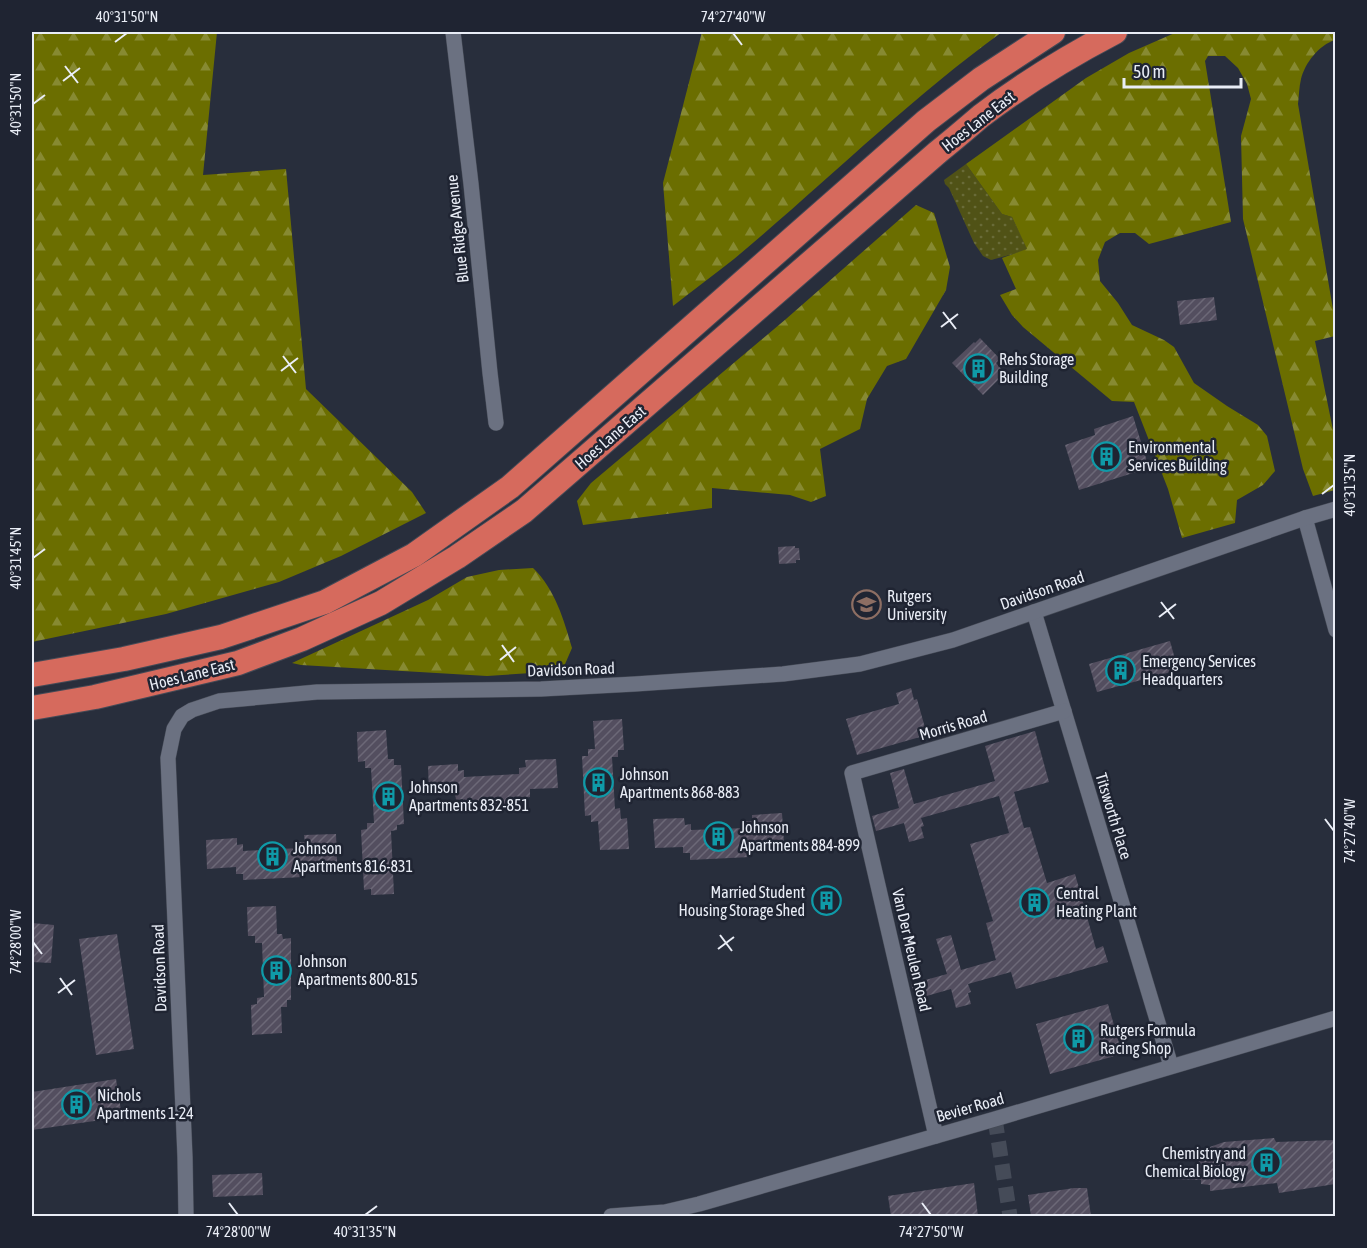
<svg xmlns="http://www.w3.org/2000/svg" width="1367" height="1248" viewBox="0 0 1367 1248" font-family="'Asap Condensed',sans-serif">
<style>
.grass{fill:url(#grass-dots)}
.forest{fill:url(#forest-firs)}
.building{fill:url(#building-hatch)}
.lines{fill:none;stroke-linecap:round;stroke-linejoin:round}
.minor-tunnel{stroke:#454b58;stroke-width:15;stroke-dasharray:15 8;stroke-linecap:butt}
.minor-casing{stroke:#454a56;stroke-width:16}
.trunk-casing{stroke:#454a56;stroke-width:26}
.minor{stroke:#6b7181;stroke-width:15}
.trunk{stroke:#d66a5d;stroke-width:24}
.ticks{fill:none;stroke:#e9edf6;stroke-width:2}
.labels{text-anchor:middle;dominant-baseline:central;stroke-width:5;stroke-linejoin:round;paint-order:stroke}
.street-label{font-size:16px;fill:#e9edf6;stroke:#1f2432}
.poi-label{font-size:16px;fill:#e9edf6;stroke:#1f2432;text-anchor:start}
.neatline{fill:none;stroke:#e9edf6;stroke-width:2}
.ticks-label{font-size:15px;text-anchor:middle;fill:#e9edf6}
</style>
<defs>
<pattern id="grass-dots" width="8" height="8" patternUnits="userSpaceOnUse" patternTransform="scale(1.5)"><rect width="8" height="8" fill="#505216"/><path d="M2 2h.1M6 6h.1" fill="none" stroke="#696b38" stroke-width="1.8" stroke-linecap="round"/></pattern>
<pattern id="forest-firs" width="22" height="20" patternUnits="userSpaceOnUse" patternTransform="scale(1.5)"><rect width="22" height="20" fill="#6b6e00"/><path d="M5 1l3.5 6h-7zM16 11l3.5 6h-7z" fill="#878a32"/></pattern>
<pattern id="building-hatch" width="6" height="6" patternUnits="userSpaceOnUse" patternTransform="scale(1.5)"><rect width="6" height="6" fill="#534e5f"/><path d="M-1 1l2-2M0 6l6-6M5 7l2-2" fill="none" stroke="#6c6877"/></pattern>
</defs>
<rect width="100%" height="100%" fill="#282e3c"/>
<polygon class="grass" points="966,164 1002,214 1012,217 1028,250 991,260 983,256 974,243 949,188 945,184 944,180"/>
<g class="forest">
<polygon points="32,32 217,32 203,175 286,169 306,389 412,492 426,513 341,556 279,582 166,614 32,642"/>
<path d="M702,32h300c-95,69 -178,152 -268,227 -20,16 -41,31 -61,47l-10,-123z"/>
<path d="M1177,32h159l-1,8c-16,5 -30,23 -34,39 -2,8 -2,17 -3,25l37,217v15l-20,5 20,99v50l-22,6 -10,-27 -60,-250 -2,-83 10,-37 -4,-15 -9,-16 -13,-12h-17l-3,5 26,161 -82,22 -14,-11h-15l-15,9 -7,18 2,21 18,22 14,22 32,15 10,7 20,36 33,23 31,19 9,11 8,35 -12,14 -26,15 -2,23 -53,15 -14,-49 -34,-87 -22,-1 -89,-74 -11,-12 -12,-20 16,-6 -14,-31 25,-9 -15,-32 -10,-3 -36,-50 120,-86 43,-25z"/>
<polygon points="916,205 934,213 950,267 946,290 906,359 887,366 867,399 860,429 820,449 826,496 811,502 790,495 712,488 712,508 583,525 577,501 591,483 786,319"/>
<path d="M533,568c22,21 31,52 39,80l-10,23 -75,5 -186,-11 -9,-2 136,-63 39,-23 32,-7z"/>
</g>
<g class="building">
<polygon points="1214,297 1217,320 1180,325 1177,301"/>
<polygon points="980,338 1000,359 996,363 1005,373 983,395 952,363 974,342 975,343"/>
<polygon points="1133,416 1149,468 1079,490 1065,445 1095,435 1094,429"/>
<polygon points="795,546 795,548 799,548 800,560 796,560 796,563 779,564 778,547"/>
<polygon points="1170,641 1178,670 1097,692 1089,664"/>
<polygon points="911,688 914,700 917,699 927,735 857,755 846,719 899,704 896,693"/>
<polygon points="622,719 624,750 618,750 618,757 612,757 615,809 620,808 621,819 627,818 629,849 600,850 598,821 591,822 591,815 585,816 582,756 588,756 588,749 595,749 593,721"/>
<polygon points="386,730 388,759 394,759 394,765 401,765 404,824 397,825 397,830 391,831 394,894 371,895 371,889 364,890 361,830 367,829 367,823 374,823 371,768 365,768 365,761 358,762 357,732"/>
<polygon points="1035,731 1049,782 1014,792 1024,828 1030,827 1047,883 1075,874 1096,949 1103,946 1108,962 1016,989 1011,972 968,984 971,992 968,993 971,1004 956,1008 951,989 916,999 911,984 947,974 936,939 951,935 961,970 996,960 986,923 993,921 970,844 1009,833 999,796 921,818 924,826 921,827 924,838 909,842 904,823 876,831 872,816 899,808 890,773 904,769 914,804 995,781 985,746"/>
<polygon points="556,759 558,788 530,789 530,797 523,798 523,803 463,806 463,799 456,800 455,793 429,794 428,766 458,764 458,771 464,770 464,777 519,774 519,768 526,767 525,760"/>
<polygon points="782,813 784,843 756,844 756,850 750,851 750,857 690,860 690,853 683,853 683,847 655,848 653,819 684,818 685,825 691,824 691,830 746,828 746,821 752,821 752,815"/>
<polygon points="336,834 337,862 308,864 308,871 303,871 303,877 243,880 243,874 236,874 236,867 207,869 206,840 237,838 237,845 243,844 243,851 299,848 298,842 305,842 304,835"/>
<polygon points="834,890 837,909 817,912 815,893"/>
<polygon points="276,906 277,934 282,934 283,939 291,938 291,1000 287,1000 287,1007 281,1007 282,1033 252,1035 251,1005 257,1004 257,998 264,997 262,943 255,943 255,936 248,936 247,907"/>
<polygon points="32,923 54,925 51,963 32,962"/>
<polygon points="117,934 134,1049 96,1055 79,939"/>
<polygon points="1108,1004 1122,1054 1050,1074 1036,1024"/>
<polygon points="116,1079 122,1117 32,1130 32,1092"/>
<polygon points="1274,1138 1276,1142 1335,1140 1335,1184 1279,1193 1277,1183 1210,1191 1210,1185 1201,1184 1201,1180 1170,1179 1199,1166 1198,1158 1203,1156 1202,1153 1207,1151 1207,1148 1224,1142"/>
<polygon points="262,1173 263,1195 213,1197 212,1175"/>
<polygon points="974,1183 978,1216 891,1216 888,1196"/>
<polygon points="1074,1188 1087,1188 1091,1216 1031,1216 1028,1195"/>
</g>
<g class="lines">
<polyline class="minor-tunnel" points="995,1119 1010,1216"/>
<defs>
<g id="minor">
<polyline points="453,32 471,184 490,373 496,423"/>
<polyline points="1305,518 1336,630"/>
<polyline points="1034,612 1171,1066"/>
<polyline points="936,1136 852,773 1064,711"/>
<polyline points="186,1216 185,1157 168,758 174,729 182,716 192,710 219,701 317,692 541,689 635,684 783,674 860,664 953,640 1305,518 1336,509"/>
<polyline points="611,1216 665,1212 699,1204 995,1119 1336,1018"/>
</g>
<g id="trunk">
<polyline points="32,675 124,659 221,637 325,602 414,555 510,487 926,121 981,79 1053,32"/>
<path d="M32,708l63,-11 143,-34 64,-24 79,-36 76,-46 67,-46 414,-359c15,-12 29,-24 43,-36 42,-32 88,-60 134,-84"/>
</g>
</defs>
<use href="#minor" class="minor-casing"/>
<use href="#trunk" class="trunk-casing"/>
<use href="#minor" class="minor"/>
<use href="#trunk" class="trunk"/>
</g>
<path class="ticks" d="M733,33l9,12M115,42l12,-9M65,66l13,17M63,81l17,-13M33,104l12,-9M943,312l13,17M941,327l17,-13M283,356l13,17M281,371l17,-13M1322,494l12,-9M33,558l12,-9M1161,602l13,17M1159,617l17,-13M502,645l12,17M500,660l16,-13M1325,819l9,12M720,935l12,16M33,942l9,12M718,949l16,-12M60,978l12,17M58,993l17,-13M229,1203l9,12M922,1203l9,12M365,1215l12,-9"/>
<defs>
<symbol id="building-ring" viewBox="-11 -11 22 22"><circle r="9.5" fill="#1f2432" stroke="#0f9aa8" stroke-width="1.5"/><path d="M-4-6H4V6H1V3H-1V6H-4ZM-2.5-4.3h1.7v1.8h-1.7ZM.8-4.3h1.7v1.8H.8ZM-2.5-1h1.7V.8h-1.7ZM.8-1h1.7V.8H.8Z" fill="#0f9aa8"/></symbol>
<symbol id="university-ring" viewBox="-11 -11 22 22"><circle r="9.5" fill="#1f2432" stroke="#8d6e63" stroke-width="1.5"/><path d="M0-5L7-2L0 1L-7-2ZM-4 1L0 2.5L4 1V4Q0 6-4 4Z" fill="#8d6e63"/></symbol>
</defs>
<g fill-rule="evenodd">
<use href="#building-ring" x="962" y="352" width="33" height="33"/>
<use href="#building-ring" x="1090" y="440" width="33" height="33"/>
<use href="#university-ring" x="850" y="588" width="33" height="33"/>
<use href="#building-ring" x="1104" y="654" width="33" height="33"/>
<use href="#building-ring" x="582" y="766" width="33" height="33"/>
<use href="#building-ring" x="372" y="780" width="33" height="33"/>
<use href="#building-ring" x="702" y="820" width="33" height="33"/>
<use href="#building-ring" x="256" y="840" width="33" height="33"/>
<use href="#building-ring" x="810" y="884" width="33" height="33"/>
<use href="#building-ring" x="1018" y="886" width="33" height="33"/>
<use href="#building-ring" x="260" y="954" width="33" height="33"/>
<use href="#building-ring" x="1062" y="1022" width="33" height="33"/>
<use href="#building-ring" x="60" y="1088" width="33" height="33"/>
<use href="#building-ring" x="1250" y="1146" width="33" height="33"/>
</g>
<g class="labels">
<g class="street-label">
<text transform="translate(978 121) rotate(-38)">Hoes Lane East</text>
<text transform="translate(457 229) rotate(-96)">Blue Ridge Avenue</text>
<text transform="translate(610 437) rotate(-41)">Hoes Lane East</text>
<text transform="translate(1042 590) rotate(-19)">Davidson Road</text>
<text transform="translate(571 669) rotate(-2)">Davidson Road</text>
<text transform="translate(192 674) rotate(-14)">Hoes Lane East</text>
<text transform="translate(953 725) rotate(-16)">Morris Road</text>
<text transform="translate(1114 816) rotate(73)">Titsworth Place</text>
<text transform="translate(912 950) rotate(77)">Van Der Meulen Road</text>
<text transform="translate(159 968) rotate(-92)">Davidson Road</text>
<text transform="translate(970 1107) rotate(-16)">Bevier Road</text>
</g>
<g class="poi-label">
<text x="999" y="359">Rehs Storage<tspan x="999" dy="18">Building</tspan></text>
<text x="1128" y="447">Environmental<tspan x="1128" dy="18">Services Building</tspan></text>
<text x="887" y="596">Rutgers<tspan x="887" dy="18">University</tspan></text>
<text x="1142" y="661">Emergency Services<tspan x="1142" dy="18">Headquarters</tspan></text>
<text x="620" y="774">Johnson<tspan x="620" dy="18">Apartments 868-883</tspan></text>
<text x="409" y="787">Johnson<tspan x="409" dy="18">Apartments 832-851</tspan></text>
<text x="740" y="827">Johnson<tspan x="740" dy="18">Apartments 884-899</tspan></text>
<text x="293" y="848">Johnson<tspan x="293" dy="18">Apartments 816-831</tspan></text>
<text x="805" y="892" text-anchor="end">Married Student<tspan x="805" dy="18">Housing Storage Shed</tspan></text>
<text x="1056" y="893">Central<tspan x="1056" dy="18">Heating Plant</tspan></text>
<text x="298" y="961">Johnson<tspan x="298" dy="18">Apartments 800-815</tspan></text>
<text x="1100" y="1030">Rutgers Formula<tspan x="1100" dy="18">Racing Shop</tspan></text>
<text x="97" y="1095">Nichols<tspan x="97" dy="18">Apartments 1-24</tspan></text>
<text x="1246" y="1153" text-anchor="end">Chemistry and<tspan x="1246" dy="18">Chemical Biology</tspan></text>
</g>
</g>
<rect width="1367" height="1248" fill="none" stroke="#1f2432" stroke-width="66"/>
<path d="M1124 78v9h117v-9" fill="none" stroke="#e9edf6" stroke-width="3"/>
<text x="1133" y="78" font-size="18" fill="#e9edf6" stroke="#1f2432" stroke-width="4.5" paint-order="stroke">50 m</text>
<rect x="33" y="33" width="1301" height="1182" class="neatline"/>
<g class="ticks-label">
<text x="127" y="22">40°31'50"N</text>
<text x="733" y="22">74°27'40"W</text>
<text transform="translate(16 104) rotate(-90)" y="5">40°31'50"N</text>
<text transform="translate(1350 485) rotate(-90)" y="5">40°31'35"N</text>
<text transform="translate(16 558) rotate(-90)" y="5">40°31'45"N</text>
<text transform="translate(1350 831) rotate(-90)" y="5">74°27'40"W</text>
<text transform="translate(16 942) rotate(-90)" y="5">74°28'00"W</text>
<text x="238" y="1237">74°28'00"W</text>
<text x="365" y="1237">40°31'35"N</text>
<text x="931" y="1237">74°27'50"W</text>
</g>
</svg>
